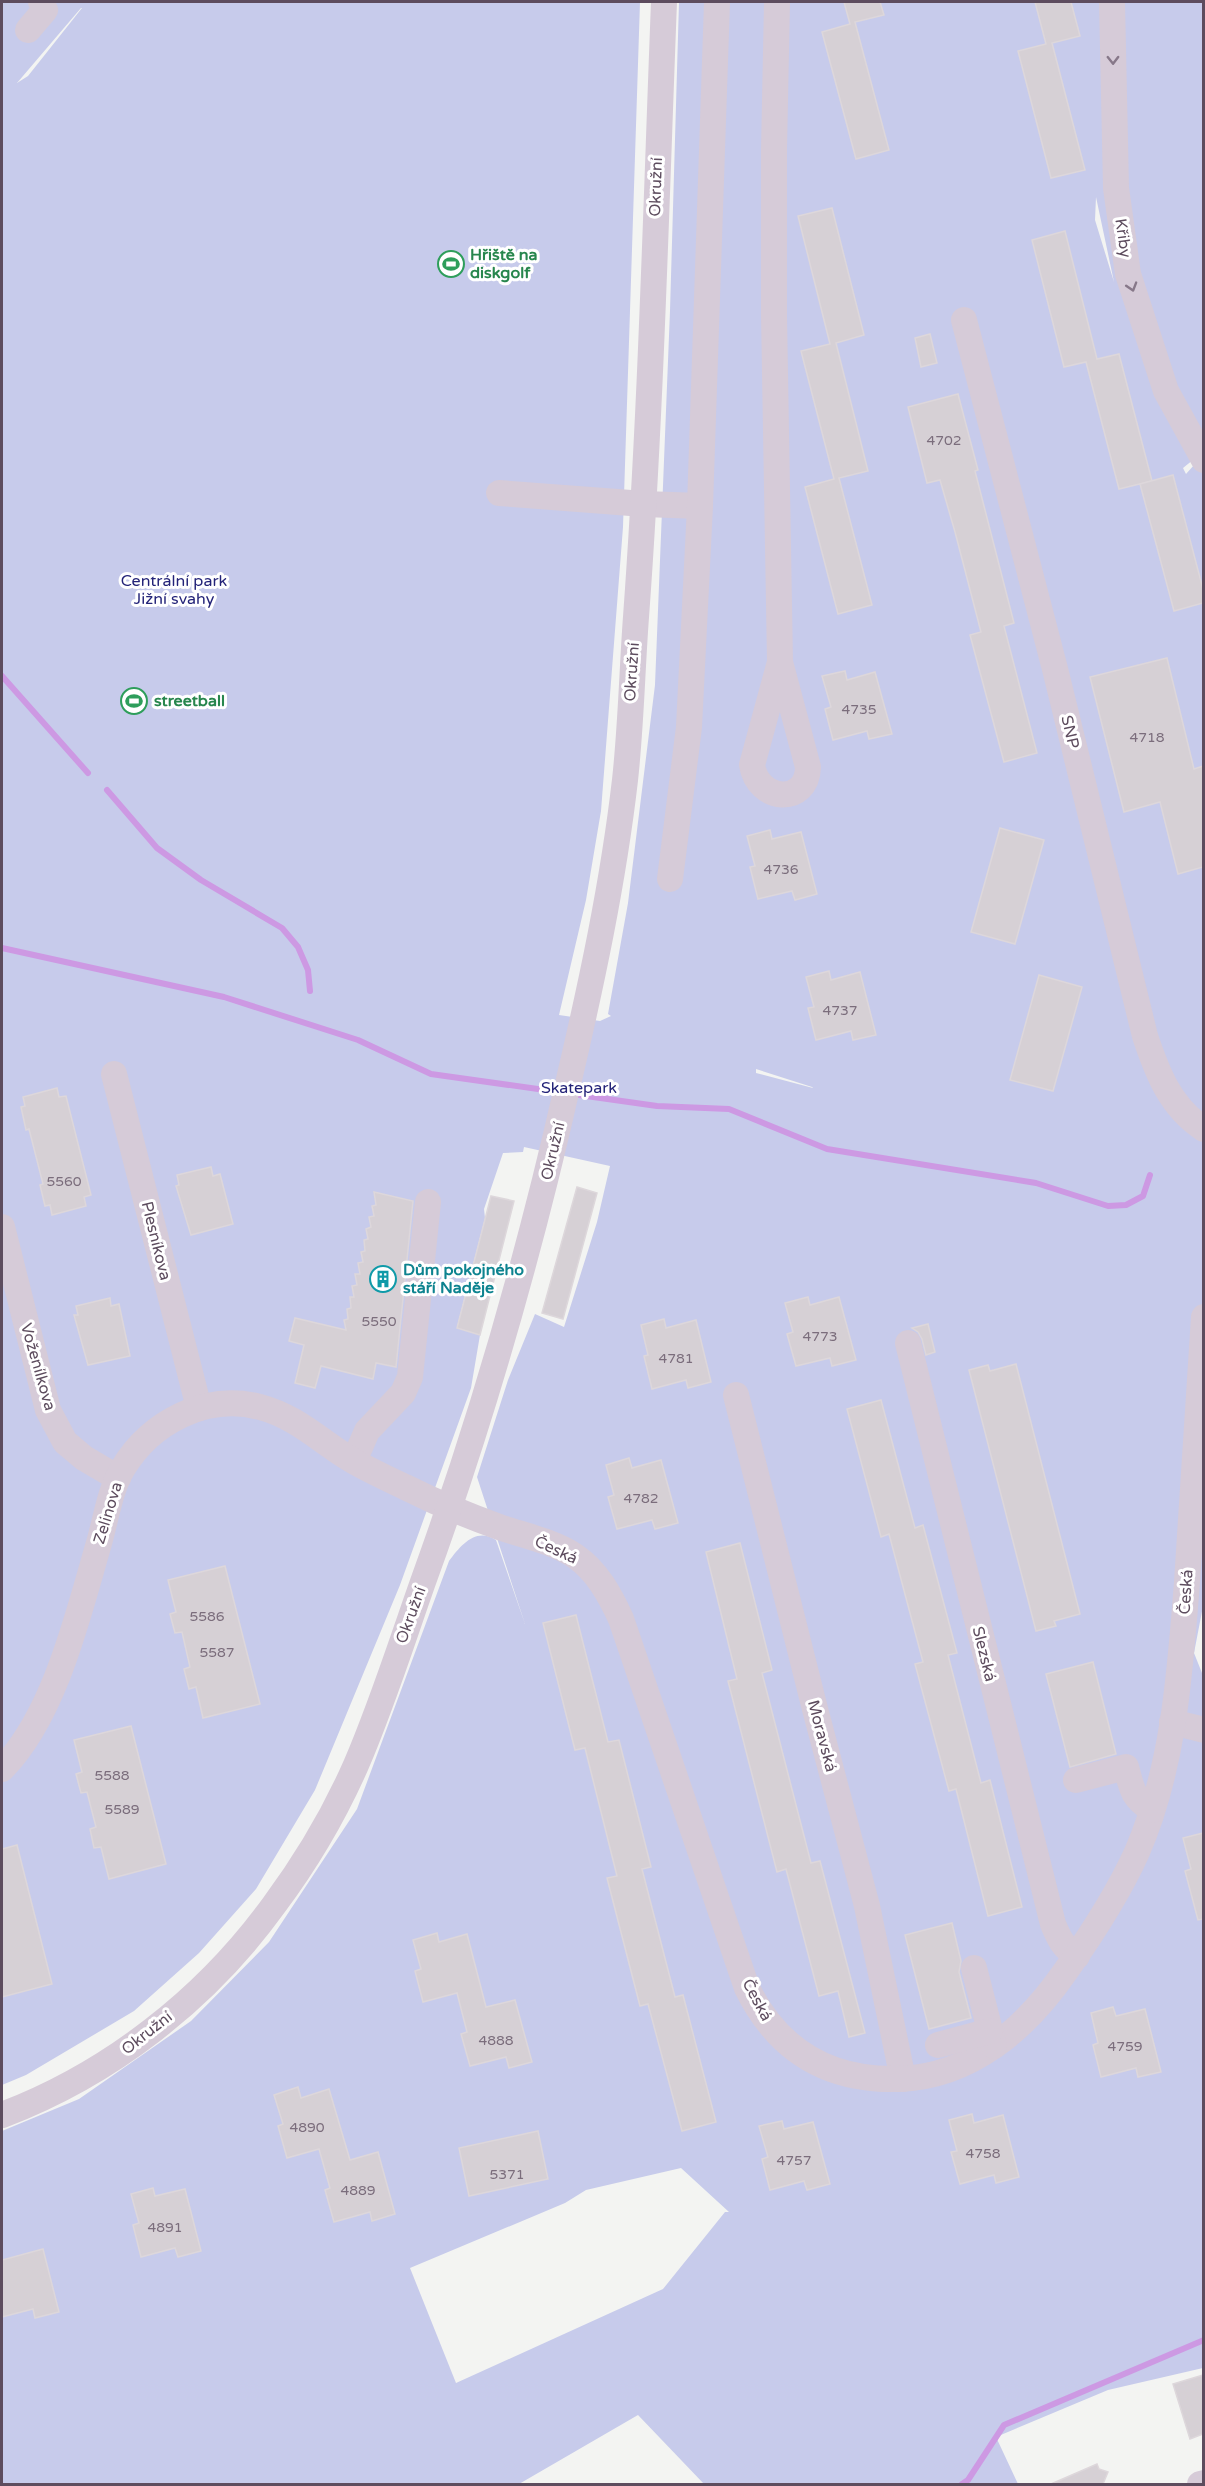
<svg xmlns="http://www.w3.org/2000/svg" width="1205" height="2486" viewBox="0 0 1205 2486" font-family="'Varela Round',sans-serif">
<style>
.green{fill:#c7cbeb;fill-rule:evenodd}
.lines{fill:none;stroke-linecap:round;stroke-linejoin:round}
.stream{stroke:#cd99e3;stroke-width:6}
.building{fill:#d6d0d5;stroke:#ddd7db;stroke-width:1.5}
.minor{stroke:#d6cbd8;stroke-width:26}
.oneway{stroke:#877889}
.labels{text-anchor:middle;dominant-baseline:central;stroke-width:6;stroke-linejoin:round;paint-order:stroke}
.number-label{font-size:14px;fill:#7b6d7c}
.street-label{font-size:16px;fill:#5d4c5e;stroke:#fff}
.leisure-label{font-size:16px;font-weight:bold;fill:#27864d;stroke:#fff;text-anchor:start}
.park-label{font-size:16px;fill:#232378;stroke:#fff}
.culture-label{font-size:16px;font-weight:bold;fill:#0d838f;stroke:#fff;text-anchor:start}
</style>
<rect width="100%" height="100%" fill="#f3f4f2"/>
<path class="green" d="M2,2h638l-17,525 -22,284 -15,89 -27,115 41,6 11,-5 -3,-2 20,-111 27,-218 15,-374 9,-309h524l1,449 -21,17 3,6 17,-19 1,1146 -10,52 10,25 -1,690 -95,22 -112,47 22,47h-314l-66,-69 -119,69h-517v-353l77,-32 112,-78 78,-79 88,-133 92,-248c12,-16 27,-34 47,-21l29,84 -48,-147 31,-97 27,-66 29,13 33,-105 13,-56 -86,-19 -1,5 -20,1 -19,56 1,9 -28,109 23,8 -9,53 -71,197 -85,205 -59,99 -57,64 -65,58 -108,64 -24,10zM82,8l-54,68 -11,7 64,-75zM1096,197l18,85 -19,-62zM756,1069l56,18 1,1 -57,-15zM681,2168l48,44h-4l-62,77 -207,94 -46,-115 155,-65 21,-13z"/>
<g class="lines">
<g class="stream">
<polyline points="2,676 88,773"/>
<polyline points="107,790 157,848 201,880 282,928 298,947 308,970 310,991"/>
<polyline points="2,948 224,997 358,1040 431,1074 559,1092"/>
<polyline points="572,1094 657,1106 729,1109 827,1149 1036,1183 1108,1206 1126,1205 1143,1196 1150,1175"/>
<polyline points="962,2484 968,2480 1004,2425 1204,2340"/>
</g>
</g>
<g class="building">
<polygon points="844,2 880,2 884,15 855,22 889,150 856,159 822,32 850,24"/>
<polygon points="1035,2 1071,2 1080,36 1052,43 1085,170 1051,178 1018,51 1046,44"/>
<polygon points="832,208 864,335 836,343 868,471 839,478 872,605 838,614 805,487 834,479 801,351 830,344 798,216"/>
<polygon points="1065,231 1097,359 1119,354 1152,481 1119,489 1086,362 1064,367 1032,240"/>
<polygon points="930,334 937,363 921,367 915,338"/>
<polygon points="958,394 978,470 975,471 1014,623 1004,626 1037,753 1004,762 970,635 981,632 955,532 940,480 927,483 908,407"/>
<polygon points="1173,475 1203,589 1203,603 1174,611 1140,484"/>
<polygon points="1167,658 1194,769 1203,766 1203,867 1178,874 1160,802 1124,812 1090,677"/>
<polygon points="845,671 847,680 875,672 892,734 869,739 867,731 833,740 825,709 831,707 822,676"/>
<polygon points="1000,828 1044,840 1015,944 971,932"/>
<polygon points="770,830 772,839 801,832 817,894 795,900 792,891 758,899 750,867 755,866 747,836"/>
<polygon points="829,971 831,980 860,972 876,1035 853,1040 851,1031 816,1040 808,1008 814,1007 806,977"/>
<polygon points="1039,975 1082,987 1053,1091 1010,1080"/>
<polygon points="57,1088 59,1097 66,1096 91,1195 84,1197 86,1206 52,1215 50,1205 45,1206 40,1185 43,1184 29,1129 26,1130 21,1107 25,1106 23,1097"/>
<polygon points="211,1167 213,1176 220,1174 233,1224 191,1235 176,1186 179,1185 177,1175"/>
<polygon points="577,1187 597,1193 563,1319 542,1313"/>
<polygon points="374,1192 413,1201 396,1367 376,1363 373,1379 321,1366 315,1388 295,1383 304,1345 289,1341 295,1318 346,1330 344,1320 348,1319 347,1309 351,1308 350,1297 354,1297 352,1286 357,1285 355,1274 360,1274 358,1263 363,1262 361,1252 365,1251 364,1240 368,1239 366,1229 371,1227 369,1217 374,1216 372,1206 376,1205"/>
<polygon points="491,1196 514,1201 480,1335 457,1328"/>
<polygon points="808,1297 810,1305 839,1297 856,1360 832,1366 830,1358 796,1366 787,1334 793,1332 785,1303"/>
<polygon points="110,1298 111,1306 119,1304 130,1356 88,1365 74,1315 78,1315 76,1306"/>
<polygon points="664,1319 666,1328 696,1320 711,1382 688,1388 686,1380 652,1389 644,1356 648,1355 641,1325"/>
<polygon points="928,1324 935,1352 926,1355 922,1339 918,1332 912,1328"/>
<polygon points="1016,1364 1080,1614 1054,1621 1056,1626 1036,1631 969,1370 988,1365 990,1371"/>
<polygon points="881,1400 915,1528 923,1525 957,1653 948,1655 981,1783 990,1780 1022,1907 988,1916 956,1789 949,1791 915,1664 923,1662 889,1534 881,1537 847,1409"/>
<polygon points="629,1458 632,1468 661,1460 678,1523 655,1529 652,1520 617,1529 608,1497 614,1495 606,1465"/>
<polygon points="740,1543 772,1670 762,1673 811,1863 820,1861 865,2033 849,2037 838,1991 819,1996 786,1869 777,1872 728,1681 737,1679 706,1552"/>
<polygon points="225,1566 260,1704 203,1718 196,1687 189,1689 184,1669 190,1667 182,1632 175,1633 170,1614 176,1612 168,1580"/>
<polygon points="576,1615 608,1742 619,1740 651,1867 642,1869 675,1997 683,1995 716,2122 682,2131 648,2004 640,2006 607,1878 617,1876 585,1748 575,1750 543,1623"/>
<polygon points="1093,1662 1116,1754 1070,1767 1046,1674"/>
<polygon points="131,1726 166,1864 109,1879 101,1847 94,1848 90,1829 96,1827 87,1792 81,1793 76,1774 82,1772 74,1740"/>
<polygon points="1203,1833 1203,1919 1198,1920 1185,1871 1191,1869 1183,1838"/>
<polygon points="17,1845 52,1984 2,1997 2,1849"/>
<polygon points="952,1923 961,1961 959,1972 971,2018 929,2029 905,1935"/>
<polygon points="437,1933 439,1942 467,1934 486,2007 515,2000 532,2062 509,2068 506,2057 470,2066 461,2034 467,2032 457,1993 423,2002 415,1971 421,1969 413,1940"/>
<polygon points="1113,2007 1116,2016 1145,2009 1161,2072 1138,2077 1136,2068 1101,2077 1093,2045 1098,2043 1091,2013"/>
<polygon points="298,2087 301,2098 329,2089 350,2160 378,2152 395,2214 372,2221 370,2212 334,2222 325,2190 330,2188 319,2149 287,2158 278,2126 283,2124 274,2095"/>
<polygon points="972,2114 974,2123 1003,2115 1019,2177 996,2183 994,2175 960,2184 951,2152 957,2151 949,2120"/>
<polygon points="782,2121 784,2129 813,2122 830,2184 807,2190 804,2181 770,2190 762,2159 768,2157 759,2126"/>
<polygon points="538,2131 548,2179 469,2196 459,2148"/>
<polygon points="153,2188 155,2196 185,2189 201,2251 178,2257 175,2248 141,2257 133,2225 139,2223 131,2194"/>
<polygon points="43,2249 59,2312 35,2318 33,2309 2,2317 2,2260"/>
<polygon points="1203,2375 1203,2434 1190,2439 1173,2384"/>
<polygon points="1097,2464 1099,2469 1108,2472 1103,2484 1051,2484"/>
</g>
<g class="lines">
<g class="minor">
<path d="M777,2l-3,147v167l6,346 28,105c-1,39 -50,35 -56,-2l28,-103"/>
<polyline points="1112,2 1116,188 1128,274 1166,391 1204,460"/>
<polyline points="28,30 45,10 41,2"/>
<path d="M964,320l91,349 90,367c12,36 25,71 59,93"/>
<polyline points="499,493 644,504 700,506"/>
<polyline points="670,879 689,727 700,506 717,2"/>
<polyline points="114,1074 199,1408"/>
<polyline points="2,1227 48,1410 65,1442 84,1458 118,1478"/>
<path d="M908,1343l145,581c6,14 10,24 24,32"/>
<polyline points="736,1395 815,1709 867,1906 903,2079"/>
<polyline points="354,1461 367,1431 403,1393 410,1377 428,1202"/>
<polyline points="1172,1722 1204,1730"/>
<path d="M2,1769c53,-54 76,-154 97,-226 7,-24 11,-54 24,-75 28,-46 83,-75 137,-61 38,10 62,36 95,55 16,9 33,17 50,25 32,16 63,29 97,41 24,8 52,14 73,28 22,15 35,39 46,63l126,369c31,63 82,93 152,91 72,-2 127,-51 166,-107 27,-38 53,-78 72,-120 37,-85 43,-180 50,-270 6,-88 11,-177 17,-265"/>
<path d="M1076,1780l50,-13c6,22 6,30 26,43"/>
<polyline points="974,1968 994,2046"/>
<polyline points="938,2045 990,2031"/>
<path d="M2,2115c108,-41 204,-116 272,-210 32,-43 60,-90 82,-140 26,-60 46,-124 68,-186 58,-160 105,-324 143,-491 24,-102 46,-204 58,-308 6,-54 7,-109 11,-163 15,-205 20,-410 28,-615"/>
<polyline points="1200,2484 1204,2483"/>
</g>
</g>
<defs><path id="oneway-chevron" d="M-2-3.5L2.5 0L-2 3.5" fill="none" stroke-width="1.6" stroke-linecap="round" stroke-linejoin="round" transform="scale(1.5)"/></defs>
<g class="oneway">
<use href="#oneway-chevron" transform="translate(1113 60) rotate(89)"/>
<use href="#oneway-chevron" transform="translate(1132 287) rotate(73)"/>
</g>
<defs>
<symbol id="stadium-ring" viewBox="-11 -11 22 22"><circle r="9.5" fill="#fff" stroke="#2e9e5b" stroke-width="1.5"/><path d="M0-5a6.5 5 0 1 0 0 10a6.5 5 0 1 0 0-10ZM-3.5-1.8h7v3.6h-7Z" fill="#2e9e5b"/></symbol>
<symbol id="building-ring" viewBox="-11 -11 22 22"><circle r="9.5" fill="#fff" stroke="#0f9aa8" stroke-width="1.5"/><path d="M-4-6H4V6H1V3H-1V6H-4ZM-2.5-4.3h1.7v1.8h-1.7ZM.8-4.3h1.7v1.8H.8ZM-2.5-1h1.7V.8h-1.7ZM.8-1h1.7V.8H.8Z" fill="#0f9aa8"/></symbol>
</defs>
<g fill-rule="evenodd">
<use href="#stadium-ring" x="436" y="249" width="30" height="30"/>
<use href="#stadium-ring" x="119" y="686" width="30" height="30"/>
<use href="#building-ring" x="368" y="1264" width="30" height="30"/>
</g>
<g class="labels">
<g class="number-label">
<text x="944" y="440">4702</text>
<text x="859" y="709">4735</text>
<text x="1147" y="737">4718</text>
<text x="781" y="869">4736</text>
<text x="840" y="1010">4737</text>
<text x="64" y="1181">5560</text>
<text x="379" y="1321">5550</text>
<text x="820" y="1336">4773</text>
<text x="676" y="1358">4781</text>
<text x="641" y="1498">4782</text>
<text x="207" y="1616">5586</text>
<text x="217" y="1652">5587</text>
<text x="112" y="1775">5588</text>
<text x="122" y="1809">5589</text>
<text x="496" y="2040">4888</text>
<text x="1125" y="2046">4759</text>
<text x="307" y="2127">4890</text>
<text x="983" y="2153">4758</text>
<text x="794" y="2160">4757</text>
<text x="507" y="2174">5371</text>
<text x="358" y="2190">4889</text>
<text x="165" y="2227">4891</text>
</g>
<g class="street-label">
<text transform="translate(656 187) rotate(-88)">Okružní</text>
<text transform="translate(1123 238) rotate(82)">Křiby</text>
<text transform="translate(632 672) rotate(-86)">Okružní</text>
<text transform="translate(1070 732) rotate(77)">SNP</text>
<text transform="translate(553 1151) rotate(-77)">Okružní</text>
<text transform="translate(156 1241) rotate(76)">Plesníkova</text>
<text transform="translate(38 1367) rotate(74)">Voženílkova</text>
<text transform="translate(108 1513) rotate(-73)">Zelinova</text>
<text transform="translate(556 1550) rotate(25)">Česká</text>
<text transform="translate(1186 1592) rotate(-86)">Česká</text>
<text transform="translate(411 1615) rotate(-70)">Okružní</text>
<text transform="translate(984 1654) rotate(76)">Slezská</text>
<text transform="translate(822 1736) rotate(75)">Moravská</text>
<text transform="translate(757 2000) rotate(62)">Česká</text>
<text transform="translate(147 2033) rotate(-38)">Okružní</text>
</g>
<g class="leisure-label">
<text x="470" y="255">Hřiště na<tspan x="470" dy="18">diskgolf</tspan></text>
<text x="154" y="701">streetball</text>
</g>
<g class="park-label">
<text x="174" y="581">Centrální park<tspan x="174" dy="18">Jižní svahy</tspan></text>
<text x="579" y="1088">Skatepark</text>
</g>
<g class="culture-label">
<text x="403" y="1270">Dům pokojného<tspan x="403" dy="18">stáří Naděje</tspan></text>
</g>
</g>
<rect width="1205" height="2486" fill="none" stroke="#5d4c5e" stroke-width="6"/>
</svg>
